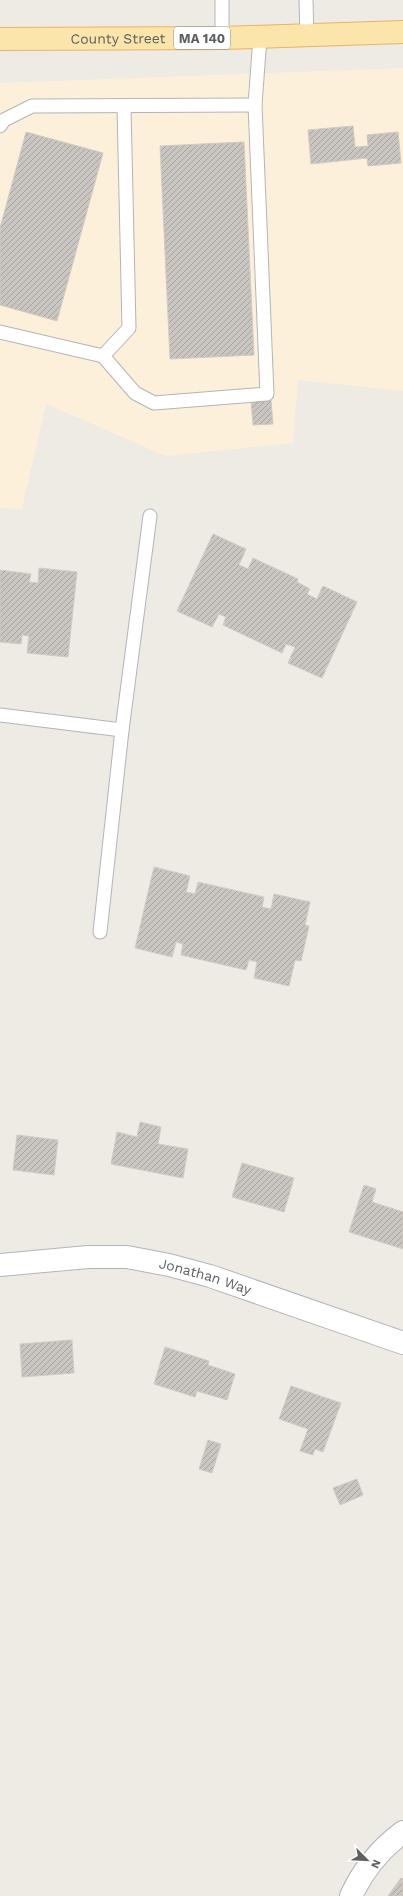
<svg xmlns="http://www.w3.org/2000/svg" width="403" height="1896" viewBox="0 0 403 1896" font-family="'Work Sans',sans-serif">
<style>
.commercial{fill:#fcf0da}
.building{fill:url(#building-hatch);stroke:#d2cbc2}
.lines{fill:none;stroke-linecap:round;stroke-linejoin:round}
.lane-casing{stroke:#b1b5b8;stroke-width:15}
.street-casing{stroke:#b1b5b8;stroke-width:24}
.primary-casing{stroke:#eab360;stroke-width:24}
.lane{stroke:#fff;stroke-width:13}
.street{stroke:#fff;stroke-width:22}
.primary{stroke:#fbe5ab;stroke-width:22}
.labels{text-anchor:middle;dominant-baseline:central;stroke-width:3.5;stroke-linejoin:round;paint-order:stroke}
.shield{fill:#fff;stroke:#8d9092;stroke-width:1}
.shield-label{font-size:13px;font-weight:bold;fill:#5c6063}
.street-label{font-size:14px;fill:#5c6063;stroke:#fff}
</style>
<defs>
<pattern id="building-hatch" width="6" height="6" patternUnits="userSpaceOnUse"><rect width="6" height="6" fill="#c9c5c0"/><path d="M-1 1l2-2M0 6l6-6M5 7l2-2" fill="none" stroke="#a6a3a0"/></pattern>
</defs>
<rect width="100%" height="100%" fill="#eeeae4"/>
<polygon class="commercial" points="403,68 403,391 298,380 293,443 166,456 46,404 22,509 0,508 0,83"/>
<g class="building">
<polygon points="353,126 355,147 368,146 367,135 398,132 401,163 368,166 367,158 311,164 308,130"/>
<polygon points="26,132 103,153 57,321 0,305 0,228"/>
<polygon points="244,142 254,355 170,359 160,146"/>
<polygon points="271,400 273,424 253,425 251,401"/>
<polygon points="213,534 246,549 239,565 248,569 253,558 298,579 297,582 310,589 307,594 317,599 323,586 357,602 322,678 288,663 295,647 286,644 282,653 223,625 226,617 219,614 212,627 177,611"/>
<polygon points="39,568 77,572 68,657 27,653 29,636 22,635 21,644 0,642 0,570 31,574 29,582 38,583"/>
<polygon points="154,867 190,876 186,892 195,894 198,882 264,897 262,907 271,909 274,894 310,902 305,925 309,926 301,961 295,960 289,986 254,978 257,962 249,960 246,970 181,955 183,944 176,942 172,957 135,948"/>
<polygon points="140,1122 161,1127 158,1144 188,1149 183,1178 111,1164 117,1132 137,1137"/>
<polygon points="17,1135 58,1140 54,1175 13,1170"/>
<polygon points="242,1163 294,1178 284,1212 232,1197"/>
<polygon points="364,1185 376,1189 372,1202 403,1212 403,1249 349,1232"/>
<polygon points="72,1340 74,1373 22,1377 20,1344"/>
<polygon points="165,1347 209,1361 208,1365 235,1374 227,1400 197,1391 195,1397 154,1384"/>
<polygon points="291,1386 341,1403 323,1452 315,1449 313,1455 300,1451 308,1429 279,1419"/>
<polygon points="208,1440 221,1444 212,1473 199,1469"/>
<polygon points="357,1479 363,1495 340,1505 333,1488"/>
<polygon points="401,1878 403,1879 403,1896 388,1896"/>
</g>
<g class="lines">
<defs>
<g id="lane">
<polyline points="306,0 307,36"/>
<polyline points="222,38 222,0"/>
<polyline points="0,126 4,120 32,106 255,105"/>
<polyline points="0,332 103,356 135,393 154,403 267,394 255,105 260,37"/>
<polyline points="103,356 129,328 124,107"/>
<polyline points="0,715 122,730"/>
<polyline points="100,932 122,730 150,516"/>
</g>
<g id="street">
<path id="s1" d="M0,1265l88,-8h39l42,8 41,11 193,67"/>
<path d="M351,1896c12,-26 29,-47 52,-64"/>
</g>
<g id="primary">
<path id="s2" d="M0,39l222,-1 181,-6"/>
</g>
</defs>
<use href="#lane" class="lane-casing"/>
<use href="#street" class="street-casing"/>
<use href="#primary" class="primary-casing"/>
<use href="#lane" class="lane"/>
<use href="#street" class="street"/>
<use href="#primary" class="primary"/>
</g>
<g class="labels">
<rect class="shield" x="174" y="27" width="56" height="22" rx="3"/>
<g class="shield-label">
<text x="202" y="38">MA 140</text>
</g>
<g class="street-label">
<text stroke="none"><textPath href="#s2" startOffset="118">County Street</textPath></text>
<text stroke="none"><textPath href="#s1" startOffset="208">Jonathan Way</textPath></text>
</g>
</g>
<g transform="translate(367 1860) rotate(114)" stroke="#ffffff" stroke-width="3" paint-order="stroke">
<path d="M0-3L7 15L0 10L-7 15Z" fill="#5c6063"/>
<text y="-6" font-size="11" font-weight="bold" text-anchor="middle" fill="#5c6063">N</text>
</g>
</svg>
